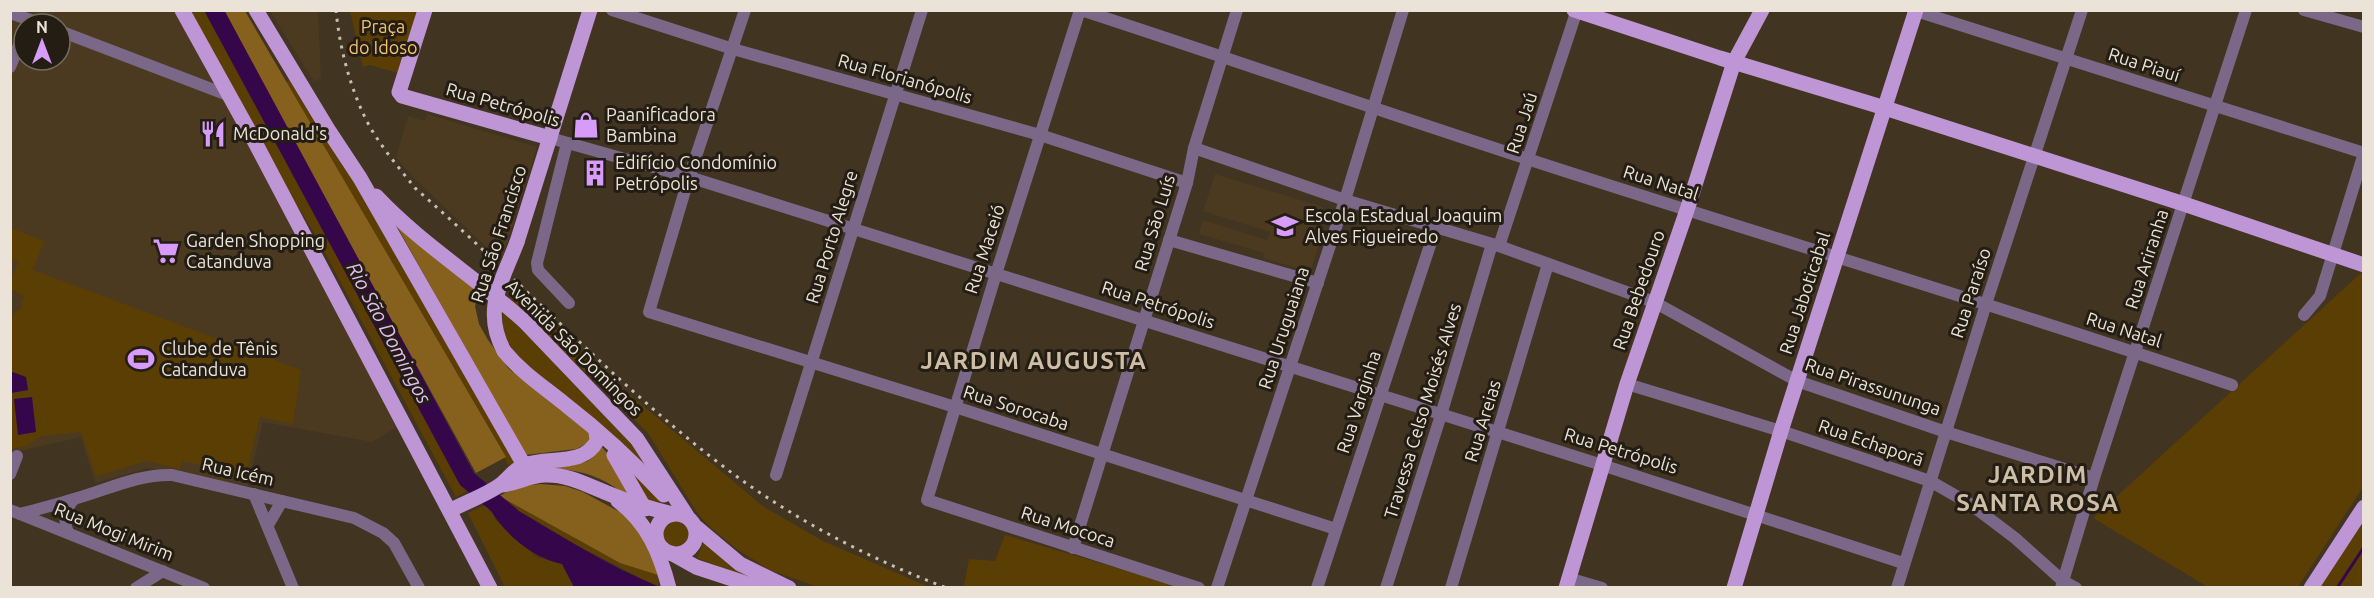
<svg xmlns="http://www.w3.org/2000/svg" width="2374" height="598" font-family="Ubuntu,sans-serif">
<rect width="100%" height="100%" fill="#413420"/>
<g fill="#4b3a20" fill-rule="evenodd">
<path d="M10 11H180L402 424 372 442 263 422 248 486 148 468 95 483 81 437 11 453ZM24 24H60V60H24Z"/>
<path d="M270 11H318L321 78 314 82Z"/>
<path d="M427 114 537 147 503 257H497L413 177 396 157 408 116 425 121Z"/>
<path d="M1215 174 1323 207 1313 242 1319 244 1310 272 1263 258 1264 253 1199 234 1203 220 1267 240 1270 232 1203 211Z"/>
</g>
<g fill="#5b3e03">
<path d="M191 11H210L329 227 467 491 456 497 316 236 285 186Z"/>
<path d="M350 11H419L398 73 370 65 363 67Z"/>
<path d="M290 80 302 101 306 99 362 186 515 462 509 466 286 82Z"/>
<path d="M11 228 44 241 33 270 301 370 293 424 260 417 246 475 182 461 180 469 147 461 96 476 81 432 41 436 27 446 11 449 10 324 15 311 20 310 24 296 11 289V281L18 262 11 259Z"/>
<path d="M2361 273 2363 274V487L2298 587H2208L2093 518Z"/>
<path d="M513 289 617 384 764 507 823 541 929 587H818L770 570 738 550 712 529 698 514 648 433 509 298Z"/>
<path d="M504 310 631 444 651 473 516 355C507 340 499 329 504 310Z"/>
<path d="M626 465 663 502 647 504Z"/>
<path d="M499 496 620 563 658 575V587L570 542 496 498Z"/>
<path d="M487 504 496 520 537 557 562 564 574 587H505L468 513Z"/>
<path d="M2363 514V587L2316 588Z"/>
<circle cx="675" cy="534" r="15"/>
<path d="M1005 535 1181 587 964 586 969 559 995 561Z"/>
<path d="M704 541 733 568 752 579 697 558Z"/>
</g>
<g fill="#86611e">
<path d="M221 11H245L506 457 476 473Z"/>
<path d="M394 221 481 289 475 306 479 324 488 340 509 369 589 431 590 442 576 449 525 455Z"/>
<path d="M602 447 617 465 634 499C624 495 616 487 606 482 583 469 559 468 533 470L574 465 588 461Z"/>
<path d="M541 484 565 486 583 492 627 516 644 533 658 575 620 563 499 496 520 486Z"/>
</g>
<g fill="#36064b">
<path d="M10 371 26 377 28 390 11 393Z"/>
<path d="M32 397 36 432 18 435 14 399Z"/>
<path d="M496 498C550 528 602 564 660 587H574L562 564C530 557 503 533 487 504Z"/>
</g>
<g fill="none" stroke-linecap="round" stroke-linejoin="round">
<path stroke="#36064b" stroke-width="3" d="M2337 588 2364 547"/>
<path stroke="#36064b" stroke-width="18" d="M214 10 467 479 511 516"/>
<g stroke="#7b6787" stroke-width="12">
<path d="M612 10 733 49 1040 135 1187 183"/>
<path d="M745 10 689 177 649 312 955 407 1336 529"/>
<path d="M1080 10 996 274 927 500 1199 588"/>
<path d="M1081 10C1247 64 1411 122 1577 175 1795 245 2015 311 2232 385"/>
<path d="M1913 10 2364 153"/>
<path d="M2304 10 2364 27"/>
<path d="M10 13 42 24"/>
<path d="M60 31 230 96"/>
<path d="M10 67 24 33"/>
<path d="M550 138 689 177 1602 465 1903 563"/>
<path d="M567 143 537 263 538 270 569 303"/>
<path d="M1194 148 1345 200 1499 246 1654 302 1797 381 1946 432 2094 478"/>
<path d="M1169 240 1318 283"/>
<path d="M1499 246 1577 10"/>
<path d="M2304 315 2320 296 2364 153"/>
<path d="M1627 384 1781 431 1930 481 1970 504 2015 538 2063 581 2076 588"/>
<path d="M10 474 17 456"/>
<path d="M776 475 922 10"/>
<path d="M254 494 293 588"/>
<path d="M10 510 204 588"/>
<path d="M20 514C38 509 56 505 74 499 107 490 138 474 172 475L354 518 383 533 394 543 419 588"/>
<path d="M268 525 282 501"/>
<path d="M68 533C63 520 65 510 73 500"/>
<path d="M1073 548 1187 183 1194 148 1237 10"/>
<path d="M1568 578 1602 588"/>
<path d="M136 588 163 571"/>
<path d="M1217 588 1345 200 1403 10"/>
<path d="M1317 588 1436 227"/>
<path d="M1386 588 1441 415 1492 244"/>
<path d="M1451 588 1548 264"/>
<path d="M1897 588 1986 304 2082 10"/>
<path d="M2061 588 2094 478 2246 10"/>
</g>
<g stroke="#be96d5" stroke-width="15">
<path d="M182 10 249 131 490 588"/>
<path d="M256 10 329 131 360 178 524 465"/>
<path d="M425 10 399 92 402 96 550 138"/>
<path d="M1574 10 1720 58 1885 108 2184 204 2364 265"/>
<path d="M376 196C421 244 477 278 526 323L637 439 687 516"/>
<path d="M517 242 590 10"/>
<path d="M504 351C522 373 544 387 566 405 601 432 634 463 664 495"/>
<path d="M614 455 645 509"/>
<path d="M501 485C516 484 530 475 545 475 567 474 587 485 607 493 628 502 651 509 673 514"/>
<path d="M618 501C647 522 660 553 669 588"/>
<path d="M451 510C466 502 486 495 500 485 509 478 514 469 525 465 549 456 583 467 597 441L596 431"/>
<circle cx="676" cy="534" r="20"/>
<path d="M696 527 740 564 789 588"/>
<path d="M671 553 696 567 760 588"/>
<path d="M1566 588 1627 384 1687 210 1734 62 1762 10"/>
<path d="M1734 588 1781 431 1916 10"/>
<path d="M2311 588 2364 507"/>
</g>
<path stroke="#c8bfb2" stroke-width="3" stroke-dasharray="3 6" stroke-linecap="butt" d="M336 10C339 43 348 80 362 111 374 139 396 164 415 188 525 284 624 395 743 481 805 525 875 561 947 588"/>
<path stroke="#be96d5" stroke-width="15" d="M504 351C482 310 502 282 517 242"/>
</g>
<defs>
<g id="shop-bare" transform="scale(2.07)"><path d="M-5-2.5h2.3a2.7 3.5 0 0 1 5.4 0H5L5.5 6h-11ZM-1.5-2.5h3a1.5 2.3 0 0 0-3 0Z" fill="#d79bf9" stroke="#231d14" stroke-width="2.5" paint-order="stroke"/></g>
<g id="restaurant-bare" transform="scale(2.07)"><path d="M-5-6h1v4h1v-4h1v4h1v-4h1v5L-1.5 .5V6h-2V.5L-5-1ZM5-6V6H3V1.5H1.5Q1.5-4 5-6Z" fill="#d79bf9" stroke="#231d14" stroke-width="2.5" paint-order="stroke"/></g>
<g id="building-bare" transform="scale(2.07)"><path d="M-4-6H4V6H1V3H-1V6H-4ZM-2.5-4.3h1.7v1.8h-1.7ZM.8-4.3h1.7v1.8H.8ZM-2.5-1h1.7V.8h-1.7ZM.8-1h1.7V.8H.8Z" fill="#d79bf9" stroke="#231d14" stroke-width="2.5" paint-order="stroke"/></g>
<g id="school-bare" transform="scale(2.07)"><path d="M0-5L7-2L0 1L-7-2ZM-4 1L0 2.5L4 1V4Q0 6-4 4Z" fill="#d79bf9" stroke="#231d14" stroke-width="2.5" paint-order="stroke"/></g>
<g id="supermarket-bare" transform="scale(2.07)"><path d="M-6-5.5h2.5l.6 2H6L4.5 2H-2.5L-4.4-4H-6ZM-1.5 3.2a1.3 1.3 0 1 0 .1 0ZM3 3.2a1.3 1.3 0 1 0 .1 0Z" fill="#d79bf9" stroke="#231d14" stroke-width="2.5" paint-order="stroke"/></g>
<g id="stadium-bare" transform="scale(2.07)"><path d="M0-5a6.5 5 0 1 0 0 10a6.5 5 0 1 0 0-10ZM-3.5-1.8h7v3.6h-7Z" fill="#d79bf9" stroke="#231d14" stroke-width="2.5" paint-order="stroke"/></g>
</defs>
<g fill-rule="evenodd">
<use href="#shop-bare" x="586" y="125"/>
<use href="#restaurant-bare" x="213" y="134"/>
<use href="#building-bare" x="595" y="173"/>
<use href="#school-bare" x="1285" y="226"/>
<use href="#supermarket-bare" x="166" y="251"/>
<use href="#stadium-bare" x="141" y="359"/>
</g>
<g text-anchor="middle" stroke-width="6" stroke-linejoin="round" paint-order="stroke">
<g font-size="18" fill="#f6c16d" stroke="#231d14">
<text x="383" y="33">Praça<tspan x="383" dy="21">do Idoso</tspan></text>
</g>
<g font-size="18" fill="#ebe3d7" stroke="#231d14">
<text transform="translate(2144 65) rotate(18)" y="6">Rua Piauí</text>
<text transform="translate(905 79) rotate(16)" y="6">Rua Florianópolis</text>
<text transform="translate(503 105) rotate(16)" y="6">Rua Petrópolis</text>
<text transform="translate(1522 123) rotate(-72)" y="6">Rua Jaú</text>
<text transform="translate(1661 183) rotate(18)" y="6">Rua Natal</text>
<text transform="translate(1155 223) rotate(-73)" y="6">Rua São Luís</text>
<text transform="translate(499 234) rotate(-72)" y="6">Rua São Francisco</text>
<text transform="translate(832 237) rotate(-73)" y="6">Rua Porto Alegre</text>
<text transform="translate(985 249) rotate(-72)" y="6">Rua Maceió</text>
<text transform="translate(2147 259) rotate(-72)" y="6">Rua Ariranha</text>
<text transform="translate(1639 290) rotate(-71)" y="6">Rua Bebedouro</text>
<text transform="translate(1805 293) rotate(-72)" y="6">Rua Jaboticabal</text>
<text transform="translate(1971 293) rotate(-72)" y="6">Rua Paraíso</text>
<text transform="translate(1158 305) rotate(18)" y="6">Rua Petrópolis</text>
<text transform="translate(1284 328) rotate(-72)" y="6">Rua Uruguaiana</text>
<text transform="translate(2124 330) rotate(18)" y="6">Rua Natal</text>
<text transform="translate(574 348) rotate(45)" y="6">Avenida São Domingos</text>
<text transform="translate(1873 387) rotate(19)" y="6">Rua Pirassununga</text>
<text transform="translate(1359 402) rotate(-72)" y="6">Rua Varginha</text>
<text transform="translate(1016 408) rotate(18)" y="6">Rua Sorocaba</text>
<text transform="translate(1423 411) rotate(-73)" y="6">Travessa Celso Moisés Alves</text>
<text transform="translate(1483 421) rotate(-73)" y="6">Rua Areias</text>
<text transform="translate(1871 443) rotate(19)" y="6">Rua Echaporã</text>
<text transform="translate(1621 451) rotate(17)" y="6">Rua Petrópolis</text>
<text transform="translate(238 472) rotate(13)" y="6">Rua Icém</text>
<text transform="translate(1068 527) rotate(18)" y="6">Rua Mococa</text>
<text transform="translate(114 532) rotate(22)" y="6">Rua Mogi Mirim</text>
</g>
<g font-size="18" fill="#ebe3d7" stroke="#231d14" text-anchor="start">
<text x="606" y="121">Paanificadora<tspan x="606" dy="21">Bambina</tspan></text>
<text x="233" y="140">McDonald's</text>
<text x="615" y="169">Edifício Condomínio<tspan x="615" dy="21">Petrópolis</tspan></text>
<text x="1305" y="222">Escola Estadual Joaquim<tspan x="1305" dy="21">Alves Figueiredo</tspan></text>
<text x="186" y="247">Garden Shopping<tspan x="186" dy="21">Catanduva</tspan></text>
<text x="161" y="355">Clube de Tênis<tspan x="161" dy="21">Catanduva</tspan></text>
</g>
<g font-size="20" font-style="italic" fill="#e2bdf8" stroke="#231d14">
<text transform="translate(389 333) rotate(62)" y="7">Rio São Domingos</text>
</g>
<g font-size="24" font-weight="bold" letter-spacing="1.5" fill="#cebea6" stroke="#231d14">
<text x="1034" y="369">JARDIM AUGUSTA</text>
<text x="2038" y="483">JARDIM<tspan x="2038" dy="28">SANTA ROSA</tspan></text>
</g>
</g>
<rect width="2374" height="598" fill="none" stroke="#ebe3d7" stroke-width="24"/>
<g transform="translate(42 42)"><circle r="28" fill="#231d14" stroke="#736c62" stroke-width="1.5"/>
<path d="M0-4.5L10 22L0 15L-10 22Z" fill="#d79bf9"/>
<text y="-9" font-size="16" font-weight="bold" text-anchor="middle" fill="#ebe3d7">N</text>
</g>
</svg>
